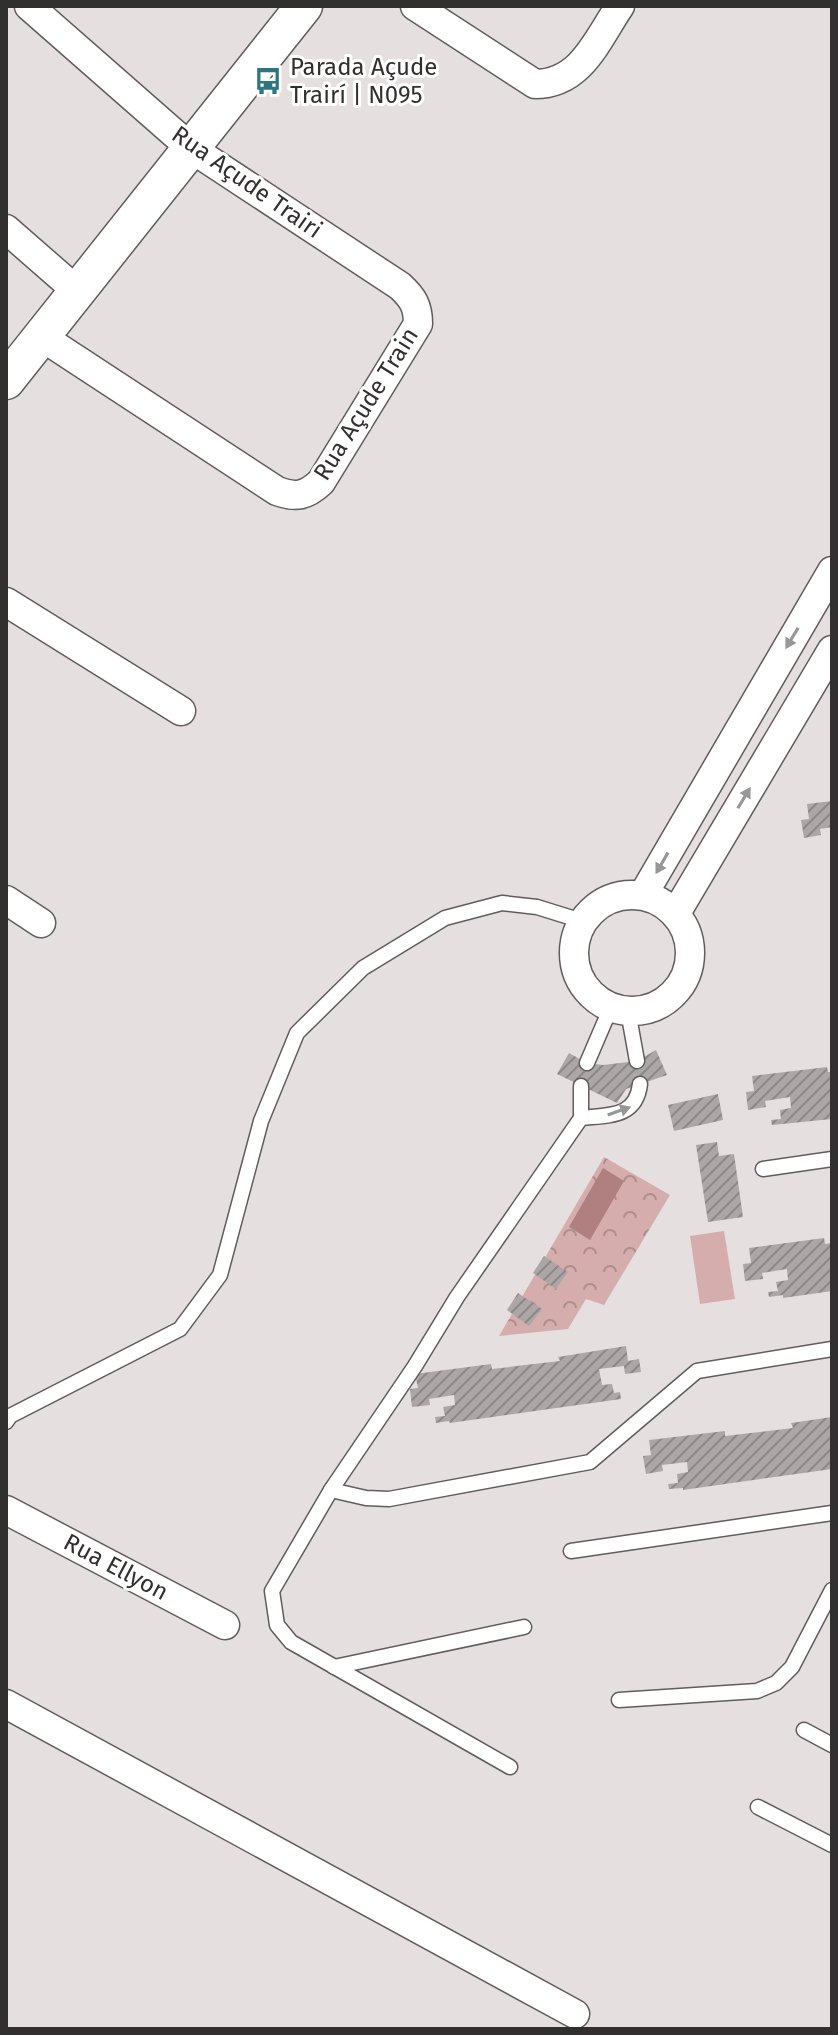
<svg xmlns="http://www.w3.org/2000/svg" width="838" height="2035" font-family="'Fira Sans',sans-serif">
<defs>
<pattern id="park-crowns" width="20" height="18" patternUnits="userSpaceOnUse" patternTransform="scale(2)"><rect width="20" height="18" fill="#d6adad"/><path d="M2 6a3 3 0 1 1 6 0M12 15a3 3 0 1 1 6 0" fill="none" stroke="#ae8d8d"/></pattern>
<pattern id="building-hatch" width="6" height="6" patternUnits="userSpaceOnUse" patternTransform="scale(2)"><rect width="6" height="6" fill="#aca6a6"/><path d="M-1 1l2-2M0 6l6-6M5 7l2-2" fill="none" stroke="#8d8888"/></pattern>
</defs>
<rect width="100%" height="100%" fill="#e6dfdf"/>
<path fill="url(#park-crowns)" d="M604 1157 670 1195 604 1305 586 1299 568 1329 499 1336Z"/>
<path fill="#d6adad" d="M724 1231 735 1299 700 1304 690 1236Z"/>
<path fill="#b08080" d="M603 1168 624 1181 590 1240 569 1227Z"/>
<g fill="url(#building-hatch)">
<path d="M832 801V827L820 829 821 835 804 838 801 820 809 819 807 804Z"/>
<path d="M656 1050 667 1075 626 1089 617 1103 557 1074 569 1053 587 1063 603 1065 637 1061Z"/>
<path d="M827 1067 828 1072H832V1119L772 1125 771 1120 781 1119 780 1110 791 1108 790 1097 765 1101 766 1107 748 1110 746 1092 754 1091 752 1076Z"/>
<path d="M718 1094 723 1120 674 1131 668 1105Z"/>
<path d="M717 1142 719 1156 734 1154 743 1217 708 1222 696 1145Z"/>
<path d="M824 1238 825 1244 832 1243V1291L783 1298V1295L769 1297 768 1292 778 1291 776 1282 788 1280 787 1269 762 1273 763 1279 745 1281 743 1264 751 1263 749 1248Z"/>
<path d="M544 1256 568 1272 556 1289 533 1273Z"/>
<path d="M518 1293 542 1309 529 1326 507 1310Z"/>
<path d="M626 1346 628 1361 639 1359 641 1372 625 1374 624 1366 599 1369 602 1385 612 1384 614 1393 620 1392 621 1399 450 1423 449 1421 436 1423 435 1417 445 1416 443 1407 455 1405 454 1395 429 1399 430 1405 412 1407 410 1389 418 1388 415 1374 491 1364 492 1369 560 1361 558 1357Z"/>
<path d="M832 1417V1469L683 1490V1488L669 1489 668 1484 678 1483 677 1474 688 1472 687 1462 662 1465 663 1471 646 1474 643 1456 651 1455 649 1440 725 1431V1436L793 1428 791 1423Z"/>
</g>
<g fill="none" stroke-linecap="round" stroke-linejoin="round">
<g stroke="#625c5c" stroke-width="17">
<g id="service">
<path d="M628 1011 637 1061"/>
<path d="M587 1063 611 1007"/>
<path d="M581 1086V1118L457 1297 415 1366 331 1490 366 1498 389 1499 590 1462 697 1371 832 1349"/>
<path d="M581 1118C609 1115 636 1118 640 1084"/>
<path d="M763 1169 832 1159"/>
<path d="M6 1422 10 1416 180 1329 220 1275 261 1121 297 1033 363 968 445 918 502 903 537 907 582 921"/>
<path d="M331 1490 272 1591 277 1625 291 1642 510 1767"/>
<path d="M571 1551 832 1513"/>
<path d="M334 1667 524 1627"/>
<path d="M619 1700 757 1691 776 1683 792 1667 832 1590"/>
<path d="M804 1730 832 1745"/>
<path d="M758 1807 832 1845"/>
</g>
</g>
<g stroke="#625c5c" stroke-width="31">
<g id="minor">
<path d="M29 6 192 149 400 286C413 298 418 306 418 324L321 482C306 496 296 498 277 491L42 337"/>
<path d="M415 6 535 84C581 84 597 40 620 6"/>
<path d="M6 229 77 291"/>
<path d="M6 602 181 711"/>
<circle cx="632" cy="953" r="58"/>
<path d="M643 895 832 571"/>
<path d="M6 900 41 923"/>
<path d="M676 913 832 650"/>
<path d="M6 1510 225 1625"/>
<path d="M6 1704 575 2014"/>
</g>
</g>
<g stroke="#625c5c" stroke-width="39">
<path id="tertiary" d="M6 381 304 6"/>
</g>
<use href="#service" stroke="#fff" stroke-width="14"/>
<use href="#minor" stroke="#fff" stroke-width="28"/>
<use href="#tertiary" stroke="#fff" stroke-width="36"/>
</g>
<defs><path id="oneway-solid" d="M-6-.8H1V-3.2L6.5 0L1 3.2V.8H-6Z" transform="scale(2)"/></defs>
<g fill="#989797">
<use href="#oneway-solid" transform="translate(792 638) rotate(121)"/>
<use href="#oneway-solid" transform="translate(744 798) rotate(-59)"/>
<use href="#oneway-solid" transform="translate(662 863) rotate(120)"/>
<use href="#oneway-solid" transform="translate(619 1111) rotate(-19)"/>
</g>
<defs>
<g id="bus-bare" transform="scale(2.16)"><path d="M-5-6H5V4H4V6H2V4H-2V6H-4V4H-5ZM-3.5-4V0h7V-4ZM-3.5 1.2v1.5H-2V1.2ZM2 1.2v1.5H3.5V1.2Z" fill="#2e7581" stroke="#fff" stroke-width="2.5" paint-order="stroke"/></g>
</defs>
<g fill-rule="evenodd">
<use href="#bus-bare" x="268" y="81"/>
</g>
<g text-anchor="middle" stroke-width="6" stroke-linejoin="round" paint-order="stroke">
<g font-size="24" fill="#322f2f" stroke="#fff" text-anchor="start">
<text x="290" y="75">Parada Açude<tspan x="290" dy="28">Trairí | N095</tspan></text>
</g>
<g font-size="24" fill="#322f2f" stroke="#fff">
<text transform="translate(247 182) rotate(35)" y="8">Rua Açude Trairi</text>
<text transform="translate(366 404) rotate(-58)" y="8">Rua Açude Train</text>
<text transform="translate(116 1567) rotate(28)" y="8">Rua Ellyon</text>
</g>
</g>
<rect width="838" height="2035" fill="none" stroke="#322f2f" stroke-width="16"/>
</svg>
